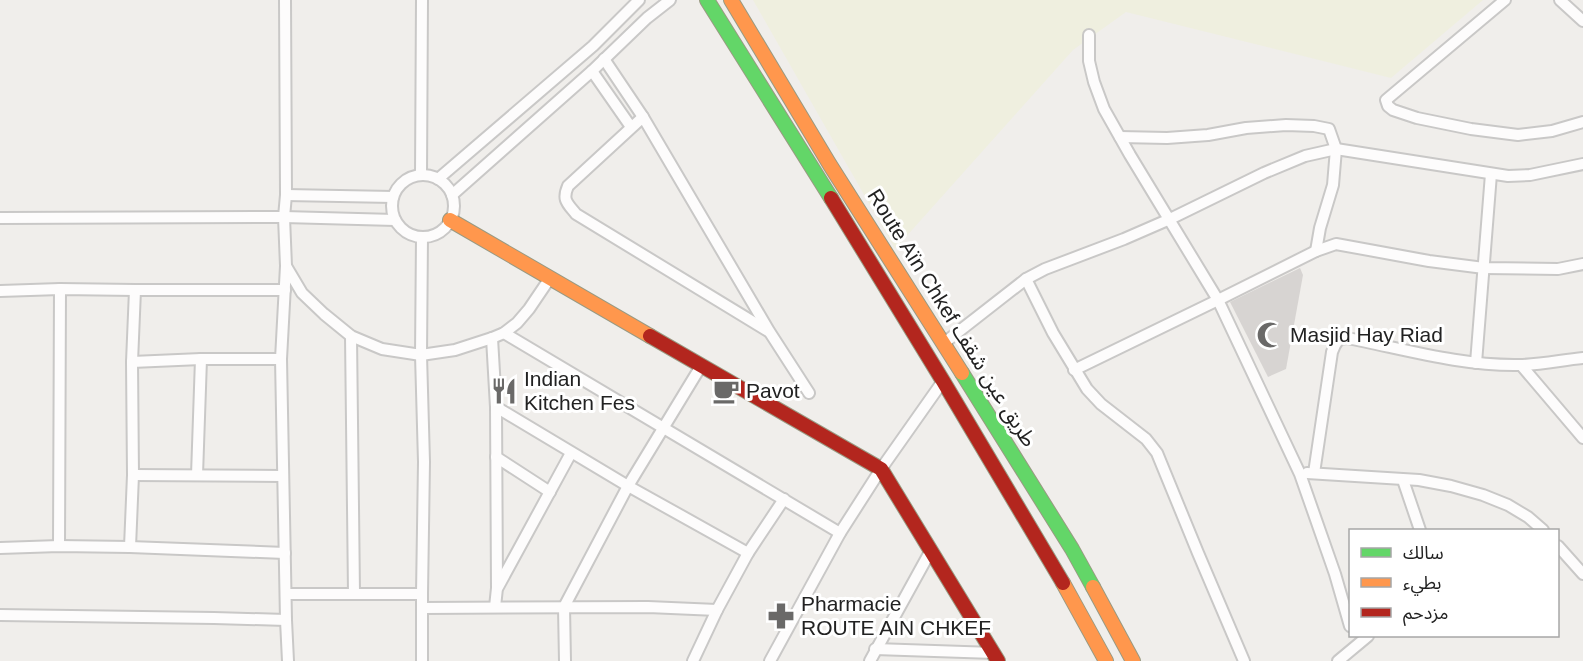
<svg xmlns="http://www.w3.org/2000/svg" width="1583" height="661" font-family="Arial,'Noto Sans Arabic',sans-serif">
<rect width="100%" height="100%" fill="#f0eeeb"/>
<path fill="#efefdf" d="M753 0H1483L1391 78 1126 12 1073 50 895 249Z"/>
<path fill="#d7d4d2" d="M1300 268 1303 275 1286 369 1268 377 1230 302Z"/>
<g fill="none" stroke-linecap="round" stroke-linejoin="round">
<g stroke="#c9c8c7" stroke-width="14">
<g id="street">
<path d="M285 0 286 195 284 217 286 266 281 359 286 620 288 661"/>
<path d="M1505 0 1386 100 1388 106 1393 110 1417 118 1471 129 1518 135 1552 131 1583 122"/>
<path d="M1560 0 1583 21"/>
<path d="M1089 35V61L1094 82 1104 109 1130 155 1218 300 1300 474 1335 574 1350 626"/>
<path d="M604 59 643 117 769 331 809 393"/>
<path d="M592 71 631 127"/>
<path d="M643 117 568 186C562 200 567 203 576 214L768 331"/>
<path d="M1120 137 1167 138 1208 135 1246 128 1286 125 1314 126 1329 129 1336 149 1333 185 1320 228 1316 251"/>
<path d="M421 175 422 0"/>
<circle cx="423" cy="206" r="31"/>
<path d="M438 179 593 46 639 0"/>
<path d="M286 195 393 197"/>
<path d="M452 195 592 71 647 18 670 0"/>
<path d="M0 218 284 217 395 220"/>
<path d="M422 237 421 355 424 462 422 594V661"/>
<path d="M286 266 302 293 324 314 351 336 382 349 421 355 455 350 492 338 504 333 517 323 529 309 550 278"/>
<path d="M1026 279 1053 333 1087 389 1101 404 1146 439 1157 453 1198 553 1244 661"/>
<path d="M0 291 60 289 135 290H285"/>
<path d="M504 333 840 533"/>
<path d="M351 336 354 593"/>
<path d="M492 338 496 407 497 588 495 607"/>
<path d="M944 343 1026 279 1045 269 1124 239 1170 219 1264 173 1305 156 1336 149 1508 176 1530 175 1583 164"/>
<path d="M132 362 201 359H281"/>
<path d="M1476 363 1491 174"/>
<path d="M1521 365 1583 438"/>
<path d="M1074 370 1218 300 1316 251 1336 244 1429 261 1484 268 1558 269 1583 264"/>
<path d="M496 407 628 486 748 553"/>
<path d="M496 457 550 492"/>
<path d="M1307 473 1419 480 1451 486 1483 495 1508 505 1528 517 1543 530"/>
<path d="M1314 473 1332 352 1335 345 1339 339 1347 338C1404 349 1461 366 1519 365 1540 365 1562 360 1583 358"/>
<path d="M133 475 282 476"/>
<path d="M197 475 201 359"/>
<path d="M1403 480 1420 530"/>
<path d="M59 546 60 289"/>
<path d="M1558 546 1583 574"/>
<path d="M130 547 133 475 132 362 135 290"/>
<path d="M0 548 59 546 130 547 285 553"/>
<path d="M498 587 571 453"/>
<path d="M286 594H422"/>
<path d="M422 608 648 607 717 610"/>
<path d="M0 615 214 618 286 620"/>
<path d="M875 649 994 653"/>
<path d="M565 661 564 607 628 486 701 366"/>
<path d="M693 661 717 610 748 553 784 499"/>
<path d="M770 661 840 533 881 469 943 381"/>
<path d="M870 661 930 552"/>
<path d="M1338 661 1368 636"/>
</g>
</g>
<g stroke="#999a82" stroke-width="16">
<g id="fast">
<path d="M707 0 831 198"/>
<path d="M962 373 1072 549 1093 587"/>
</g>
</g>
<g stroke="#999a82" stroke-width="16">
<g id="slow">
<path d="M731 0 830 165 962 373"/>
<path d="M450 220 650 336"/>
<path d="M1063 583 1106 661"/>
<path d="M1093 587 1133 661"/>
</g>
</g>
<g stroke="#999a82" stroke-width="16">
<g id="jam">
<path d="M831 198 943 381 1063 583"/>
<path d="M650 336 881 469 998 661"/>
</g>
</g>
<use href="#street" stroke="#fdfcfc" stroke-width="10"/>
<use href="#fast" stroke="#63d668" stroke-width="14"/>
<use href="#slow" stroke="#ff974d" stroke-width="14"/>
<use href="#jam" stroke="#b3261e" stroke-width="14"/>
</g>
<defs>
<g id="mosque-bare" transform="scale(2.07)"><path d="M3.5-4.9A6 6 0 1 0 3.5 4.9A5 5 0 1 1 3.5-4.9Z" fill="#6a6968" stroke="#fff" stroke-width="2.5" paint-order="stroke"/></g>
<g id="restaurant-bare" transform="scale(2.07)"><path d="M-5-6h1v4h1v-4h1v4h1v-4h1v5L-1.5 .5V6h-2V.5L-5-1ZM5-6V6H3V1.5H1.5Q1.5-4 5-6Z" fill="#6a6968" stroke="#fff" stroke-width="2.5" paint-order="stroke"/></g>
<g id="cafe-bare" transform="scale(2.07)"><path d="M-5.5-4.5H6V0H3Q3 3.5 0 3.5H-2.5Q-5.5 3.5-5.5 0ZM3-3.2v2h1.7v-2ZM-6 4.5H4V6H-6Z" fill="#6a6968" stroke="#fff" stroke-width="2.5" paint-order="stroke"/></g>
<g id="pharmacy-bare" transform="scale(2.07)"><path d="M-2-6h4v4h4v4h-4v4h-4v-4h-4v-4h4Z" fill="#6a6968" stroke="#fff" stroke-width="2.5" paint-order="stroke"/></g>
</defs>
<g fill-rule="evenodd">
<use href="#mosque-bare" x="1270" y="335"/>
<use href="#restaurant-bare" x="504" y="391"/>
<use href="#cafe-bare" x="726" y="391"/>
<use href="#pharmacy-bare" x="781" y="616"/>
</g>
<g text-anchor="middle" stroke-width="6" stroke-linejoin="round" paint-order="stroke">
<g font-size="21" fill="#222" stroke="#fff">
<text transform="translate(952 318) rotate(58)" y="7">Route Aïn Chkef طريق عين شقف</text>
</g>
<g font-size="21" fill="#222" stroke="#fff" text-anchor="start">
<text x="1290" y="342">Masjid Hay Riad</text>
<text x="524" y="386">Indian<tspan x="524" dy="24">Kitchen Fes</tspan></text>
<text x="746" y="398">Pavot</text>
<text x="801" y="611">Pharmacie<tspan x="801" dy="24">ROUTE AIN CHKEF</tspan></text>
</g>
</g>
<rect x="1349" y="529" width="210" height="108" fill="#ffffff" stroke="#a7a7a7" stroke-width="1.5"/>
<rect x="1361" y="548" width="30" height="9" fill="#63d668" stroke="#a7a7a7" stroke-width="1.5"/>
<text x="1403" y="559" font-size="18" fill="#222222">سالك</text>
<rect x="1361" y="578" width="30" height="9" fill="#ff974d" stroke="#a7a7a7" stroke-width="1.5"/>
<text x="1403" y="589" font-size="18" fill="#222222">بطيء</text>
<rect x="1361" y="608" width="30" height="9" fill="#b3261e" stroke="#a7a7a7" stroke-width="1.5"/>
<text x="1403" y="619" font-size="18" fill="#222222">مزدحم</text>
</svg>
